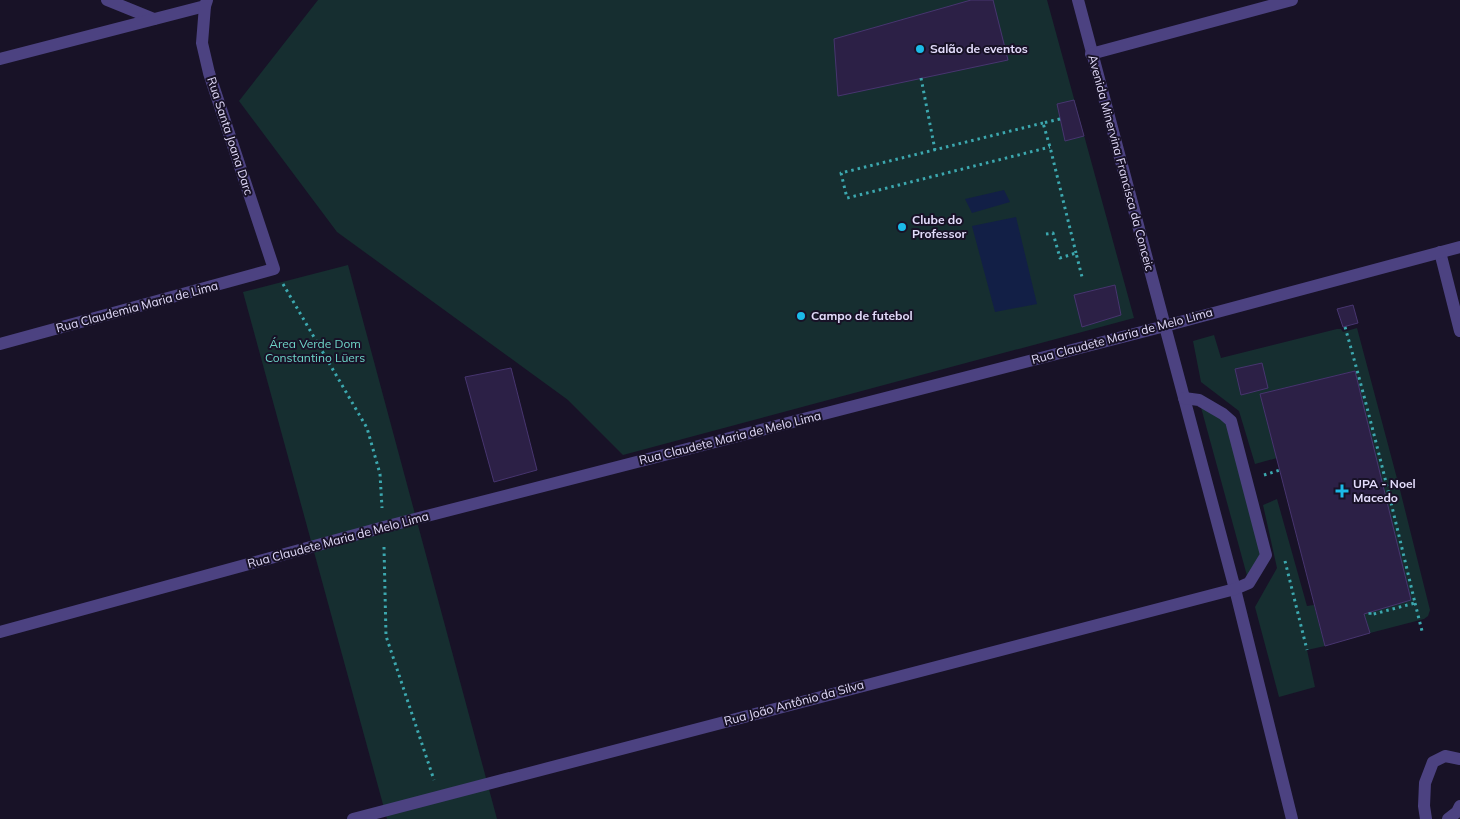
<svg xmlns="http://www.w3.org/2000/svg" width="1460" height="819" font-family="Mulish,sans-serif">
<rect width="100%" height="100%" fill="#181227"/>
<g fill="#162e30">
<path d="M318 0H1047L1134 318 623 455 568 400 337 232 239 101Z"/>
<path d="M348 265 497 819H387L243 292Z"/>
<path d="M1357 328 1399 486 1430 610 1428 616 1424 619 1370 633 1364 614 1411 600 1355 371 1260 394 1277 458 1255 464 1239 411 1201 382 1193 341 1214 335 1221 358 1337 329H1341L1343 332Z"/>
<path d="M1199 400 1223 414 1266 555 1249 583Z"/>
<path d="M1277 499 1307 606 1314 605 1325 646 1307 650 1315 687 1279 697 1255 607 1277 568 1263 505Z"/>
</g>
<g fill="#121f46">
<path d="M1004 190 1010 202 972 213 965 199Z"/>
<path d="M1016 217 1037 304 995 312 972 226Z"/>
</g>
<g fill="#2c2046" stroke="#47356f">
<path d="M971 0H993L1008 60 838 96 834 39Z"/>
<path d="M1074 100 1084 136 1065 141 1057 104Z"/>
<path d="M1115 285 1121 315 1082 327 1074 295Z"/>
<path d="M1353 305 1358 323 1343 327 1337 309Z"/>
<path d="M1262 363 1268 388 1241 395 1235 369Z"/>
<path d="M511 368 537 470 494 482 465 377Z"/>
<path d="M1355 371 1411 600 1364 614 1370 633 1325 646 1260 394Z"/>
</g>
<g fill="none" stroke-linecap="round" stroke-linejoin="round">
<g stroke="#3ca8af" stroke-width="3" stroke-dasharray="2.5 4" stroke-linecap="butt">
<path d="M921 78 935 150"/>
<path d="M1060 119 1043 123 1050 147 1076 253"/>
<path d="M1043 123 841 173 847 198 1050 147"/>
<path d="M1046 234 1053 233 1060 258 1076 253 1082 277"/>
<path d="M283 284 367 428 380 474 382 508"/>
<path d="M1345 327C1371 418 1393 510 1415 603L1370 615V612"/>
<path d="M1264 475 1280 470"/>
<path d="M384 547 386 636 434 780"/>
<path d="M1285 561 1307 650"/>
<path d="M1415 603 1422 631"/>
</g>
<g stroke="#4c4281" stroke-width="12">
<path d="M107 0 154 19"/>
<path d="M1078 0 1235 589 1292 819"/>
<path d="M1091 54 1292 0"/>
<path d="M0 59 205 6"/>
<path d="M1440 252 1460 331"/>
<path d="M0 344 274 269 209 73 202 43 205 6 207 0"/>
<path d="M0 632 384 527 1165 326 1460 247"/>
<path d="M353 819 1235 589 1249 583 1266 555 1231 421 1223 414 1199 400 1184 398"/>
<path d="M1426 819 1424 806 1425 783 1433 762 1445 756 1460 759"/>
<path d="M1448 819 1457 812 1460 806"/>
</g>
</g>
<g fill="#1bbbe8" stroke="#181227" stroke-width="2">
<circle cx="920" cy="49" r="5"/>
<circle cx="902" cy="227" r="5"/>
<circle cx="801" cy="316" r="5"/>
<path d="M1339.5 483.5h5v5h5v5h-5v5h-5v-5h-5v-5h5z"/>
</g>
<g text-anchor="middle" stroke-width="4" stroke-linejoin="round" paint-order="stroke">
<g font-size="12" font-weight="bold" fill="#e3dcfb" stroke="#181227" text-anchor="start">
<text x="930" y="53">Salão de eventos</text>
<text x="912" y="224">Clube do<tspan x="912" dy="14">Professor</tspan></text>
<text x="811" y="320">Campo de futebol</text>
<text x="1353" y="488">UPA - Noel<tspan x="1353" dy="14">Macedo</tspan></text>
</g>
<g font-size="12" fill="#e3dcfb" stroke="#181227">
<text transform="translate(230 136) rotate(72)" y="4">Rua Santa Joana Darc</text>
<text transform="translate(1121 163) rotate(75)" y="4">Avenida Minervina Francisca da Conceic</text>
<text transform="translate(137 307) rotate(-15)" y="4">Rua Claudemia Maria de Lima</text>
<text transform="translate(1122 336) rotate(-15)" y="4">Rua Claudete Maria de Melo Lima</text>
<text transform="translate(730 438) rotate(-14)" y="4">Rua Claudete Maria de Melo Lima</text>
<text transform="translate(338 540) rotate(-15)" y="4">Rua Claudete Maria de Melo Lima</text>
<text transform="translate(794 703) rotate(-15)" y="4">Rua João Antônio da Silva</text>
</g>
<g font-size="12" fill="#6ed5c8" stroke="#181227">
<text x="315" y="348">Área Verde Dom<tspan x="315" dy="14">Constantino Lüers</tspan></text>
</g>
</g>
</svg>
